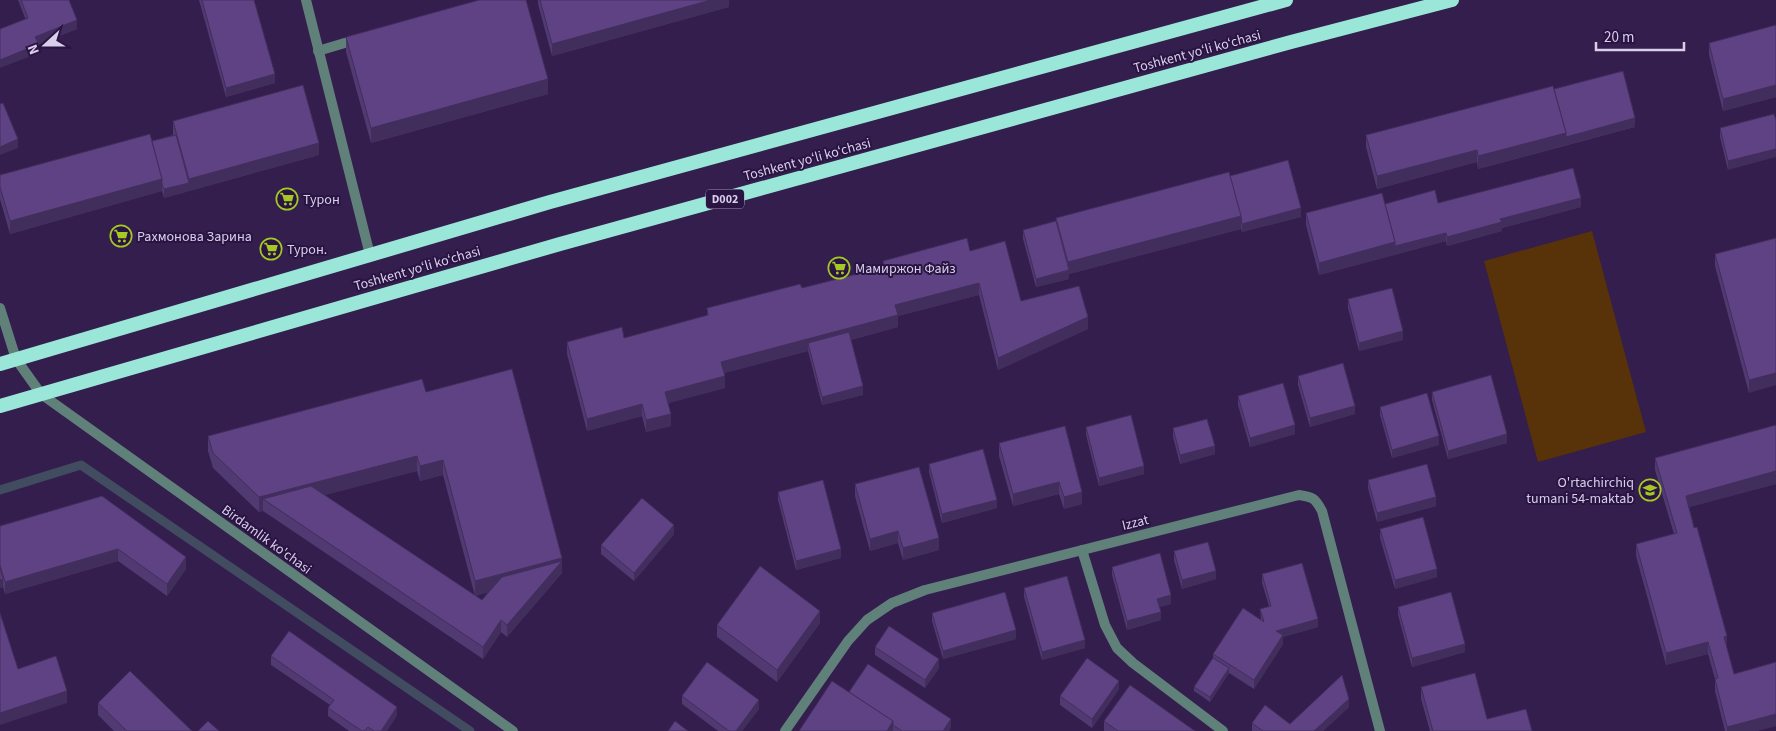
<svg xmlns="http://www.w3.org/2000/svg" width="1776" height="731" font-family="'Source Sans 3',sans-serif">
<rect width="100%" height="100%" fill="#331e4d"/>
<path fill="#583208" d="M1592 231 1646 432 1538 462 1484 261Z"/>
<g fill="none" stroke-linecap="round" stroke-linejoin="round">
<path stroke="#414c60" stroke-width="9" d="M0 490 81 465 470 731"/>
<g stroke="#60807a" stroke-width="10">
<path d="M318 51 358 39"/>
<path d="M1082 550 1105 625 1117 648 1133 663 1223 731"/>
</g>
<g stroke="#60807a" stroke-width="10">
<path d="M306 0 370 255"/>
<path d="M785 731 848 641 867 620 892 603 925 590 1299 495C1313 497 1315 498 1322 511L1380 731"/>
</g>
<path stroke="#60807a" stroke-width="10" d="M0 308 16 359 41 394 513 731"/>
<g stroke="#9ae7da" stroke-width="14">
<path d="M0 364 550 202 1286 0"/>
<path d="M0 406 560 244 1291 42 1452 0"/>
</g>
</g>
<g fill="#513972" fill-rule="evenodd">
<path d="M18 0H69L77 29 39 44V53Z"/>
<path d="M199 0H254L275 83 226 97Z"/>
<path d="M538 0H729V7L552 56 538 4Z"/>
<path d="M1776 25V97L1723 111 1709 55V43Z"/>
<path d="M346 37 548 94 371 143 346 52Z"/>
<path d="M1554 89 1635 127 1478 169 1477 162 1377 189 1366 147V135Z"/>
<path d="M1774 114 1728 170 1720 137V128Z"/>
<path d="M173 121 319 155 164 198 162 191 10 234 0 199V175L152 141 173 135Z"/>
<path d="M1230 176 1301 217 1242 232 1241 229 1069 274V279L1036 287 1023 239V230L1056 221V218Z"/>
<path d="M1438 203 1581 207 1502 228V231L1447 246 1446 241 1319 275 1306 225V213L1385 204Z"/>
<path d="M1776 238 1749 393 1715 266V254Z"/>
<path d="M970 251 1021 301 1088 329 998 370 979 295 898 316V327L851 340 863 395 822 405 808 351 724 373 725 388 668 403 671 426 646 432 642 416 587 431 567 354V342L624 338 707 316V308L802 288 883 267V261Z"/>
<path d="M1348 299 1403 340 1359 351 1348 308Z"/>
<path d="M1298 376 1355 414 1310 427 1298 385Z"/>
<path d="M426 392 562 573 507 637 501 632 483 659 263 511 259 512 213 468 208 451V436ZM417 471 420 481 443 475 475 596 488 592 482 600 324 495Z"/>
<path d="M1432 392 1507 443 1448 459 1432 400Z"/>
<path d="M1238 396 1295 434 1250 447 1238 405Z"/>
<path d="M1380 407 1439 445 1392 458 1380 415Z"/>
<path d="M1776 425V484L1689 507 1734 674 1776 662V726L1756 731H1725L1715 691V679L1708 654 1666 665 1636 556V544L1674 534 1655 470V458Z"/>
<path d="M1065 426 1082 504 1064 509 1059 494 1013 506 999 456V443Z"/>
<path d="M1086 427 1144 474 1099 486 1086 435Z"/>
<path d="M1173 428 1215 454 1180 464 1173 437Z"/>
<path d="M929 464 997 508 942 523 929 472Z"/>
<path d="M1368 480 1436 506 1377 522 1368 488Z"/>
<path d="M855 484 939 550 903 560 898 543 870 551 855 496Z"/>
<path d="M778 492 841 558 796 570 778 500Z"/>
<path d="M102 496 186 569 167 596 118 561 5 594 3 587 0 588V526Z"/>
<path d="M1380 529 1437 577 1395 589 1380 538Z"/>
<path d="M674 534 634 581 601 554V545Z"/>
<path d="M1174 551 1216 579 1182 589 1174 560Z"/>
<path d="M1112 567 1171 604 1159 607 1161 620 1127 630 1112 575Z"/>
<path d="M1262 574 1318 627 1283 637V644L1254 689 1229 673 1210 702 1194 691V687L1213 658V654L1261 621 1260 609 1269 606 1262 583Z"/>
<path d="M1024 588 1085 648 1042 660 1024 597Z"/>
<path d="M1398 607 1465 652 1412 667 1398 615Z"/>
<path d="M932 613 1016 639 943 659 932 621Z"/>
<path d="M820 623 777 682 717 637V625Z"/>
<path d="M875 647 939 668 925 688 875 655Z"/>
<path d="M271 656 397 715 387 731H349L328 716V708L330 705 271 665Z"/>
<path d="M1421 687 1487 719 1532 731H1430L1421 699Z"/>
<path d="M1119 689 1092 728 1060 705V696Z"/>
<path d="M849 692 951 727 949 731H799Z"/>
<path d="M682 696 759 709 742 731H718L682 704Z"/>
<path d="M98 703 192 731H114L98 715Z"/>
<path d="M1349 707 1323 731H1252V723L1290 724Z"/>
<path d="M1104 721 1195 731H1104Z"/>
</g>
<g fill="#422e5c">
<path d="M711 0H729V7L552 56V44Z"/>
<path d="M77 20V29L39 44V53L0 68V60L35 37Z"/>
<path d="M275 74V83L226 97V88Z"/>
<path d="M548 79V94L371 143V128Z"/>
<path d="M1776 85V97L1723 111V99Z"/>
<path d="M1635 118V127L1566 145V137Z"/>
<path d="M1566 133V145L1478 169V156Z"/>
<path d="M18 139V148L0 155V147Z"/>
<path d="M319 143V155L164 198V189L189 183V179Z"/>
<path d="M1776 149V157L1728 170V161Z"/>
<path d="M1477 150V162L1377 189V176Z"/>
<path d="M162 179V191L10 234V221Z"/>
<path d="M1581 198V207L1502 228V231L1447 246V237L1500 219Z"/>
<path d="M1301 208V217L1242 232V224Z"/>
<path d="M1241 216V229L1069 274V279L1036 287V279L1068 271V262Z"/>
<path d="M1446 233V241L1395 255V246Z"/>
<path d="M1395 242V255L1319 275V263Z"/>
<path d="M979 283V295L898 316V327L810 351 808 343V351L721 374V362L895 305Z"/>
<path d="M1088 317V329L998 370V358Z"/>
<path d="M1403 331V340L1359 351V343Z"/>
<path d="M1776 373V385L1749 393V380Z"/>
<path d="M725 376V388L665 404V392Z"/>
<path d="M863 386V395L822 405V397Z"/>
<path d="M642 404V416L587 431V419Z"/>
<path d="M1355 406V414L1310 427V418Z"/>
<path d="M671 414V426L646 432V420Z"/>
<path d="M1295 425V434L1250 447V438Z"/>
<path d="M1507 434V443L1448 459V451Z"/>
<path d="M1439 436V445L1392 458V450Z"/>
<path d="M1215 446V454L1180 464V455Z"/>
<path d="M417 456V471L276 508 263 499V511L259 512V497Z"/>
<path d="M443 460V475L420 481V466Z"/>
<path d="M1144 466V474L1099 486V478Z"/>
<path d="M1776 471V484L1686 508V496Z"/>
<path d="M1059 482V494L1013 506V494Z"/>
<path d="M1082 492V504L1064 509V497Z"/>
<path d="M1436 497V506L1377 522V513Z"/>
<path d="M997 500V508L942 523V514Z"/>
<path d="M674 525V534L634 581V573Z"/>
<path d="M898 531V543L870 551V539Z"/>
<path d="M939 538V550L903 560V548Z"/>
<path d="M118 549V561L5 594V582Z"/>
<path d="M841 549V558L796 570V561Z"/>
<path d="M186 557V569L167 596V584Z"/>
<path d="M562 558V573L507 637V625L549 576 475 596V581Z"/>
<path d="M1437 569V577L1395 589V580Z"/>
<path d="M1216 571V579L1182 589V580Z"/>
<path d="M3 579V587L0 588V580Z"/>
<path d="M1171 595V604L1157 608V599Z"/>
<path d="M820 611V623L777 682V670Z"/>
<path d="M1161 612V620L1127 630V621Z"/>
<path d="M1318 619V627L1283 637V644L1254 689V680L1276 631Z"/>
<path d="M501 620V632L483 659V647Z"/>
<path d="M1016 630V639L943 659V651Z"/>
<path d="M1727 636V648L1724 637Z"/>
<path d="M1085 640V648L1042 660V652Z"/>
<path d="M1708 642V654L1666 665V653Z"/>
<path d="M1465 644V652L1412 667V658Z"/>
<path d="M939 659V668L925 688V680Z"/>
<path d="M1229 668V673L1210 702V697Z"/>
<path d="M1119 681V689L1092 728V719Z"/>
<path d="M67 691V703L0 725V713Z"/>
<path d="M1349 699V707L1323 731H1314Z"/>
<path d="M759 700V709L742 731H736Z"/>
<path d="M397 707V715L387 731H381Z"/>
<path d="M1776 714V726L1756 731H1727V727Z"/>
<path d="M951 719V727L949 731H943Z"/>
<path d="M893 721V731H887Z"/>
</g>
<g fill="#5e4284" stroke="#422e5c">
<path d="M21 0H69L77 20 35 37 39 44 0 60V29L28 18Z"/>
<path d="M202 0H254L275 74 226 88Z"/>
<path d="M479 0H526L548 79 371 128 346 37Z"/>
<path d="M540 0H711L552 44Z"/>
<path d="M1776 25V85L1723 99 1709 43Z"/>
<path d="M1623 71 1635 118 1566 137V133L1554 89Z"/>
<path d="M303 85 319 143 189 179 173 121Z"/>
<path d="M1553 86 1566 133 1478 156 1477 150 1377 176 1366 135Z"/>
<path d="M3 103 18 139 0 147V104Z"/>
<path d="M1774 114 1776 120V149L1728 161 1720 128Z"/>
<path d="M150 134 162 179 10 221 0 187V175Z"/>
<path d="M176 135 189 183 164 189 162 184V179L152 141Z"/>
<path d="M1288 160 1301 208 1242 224 1241 216 1230 176Z"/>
<path d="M1573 168 1581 198 1500 219 1502 222 1447 237 1446 233 1395 246V242L1385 204 1435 190 1438 203Z"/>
<path d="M1229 172 1241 216 1068 262 1056 218Z"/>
<path d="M1382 193 1395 242 1319 263 1306 213Z"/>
<path d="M1056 221 1069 270 1036 279 1023 230Z"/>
<path d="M967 238 970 251 1005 241 1021 301 1079 286 1088 317 998 358 979 283 895 305 898 315 721 362 725 376 665 392 671 414 646 420 642 404 587 419 567 342 622 327 624 338 708 315 707 308 800 284 802 288 885 267 883 261Z"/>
<path d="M1776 238V373L1749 380 1715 254Z"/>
<path d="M1392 288 1403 331 1359 343 1348 299Z"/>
<path d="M849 332 863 386 822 397 808 343Z"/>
<path d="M1343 363 1355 406 1310 418 1298 376Z"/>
<path d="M512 369 562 558 475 581 443 460 420 466 417 456 259 497 213 453 208 436 422 379 426 392Z"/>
<path d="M1491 375 1507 434 1448 451 1432 392Z"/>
<path d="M1283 383 1295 425 1250 438 1238 396Z"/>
<path d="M1427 393 1439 436 1392 450 1380 407Z"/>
<path d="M1131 415 1144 466 1099 478 1086 427Z"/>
<path d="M1207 419 1215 446 1180 455 1173 428Z"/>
<path d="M1776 425V471L1686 496 1694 528 1697 527 1727 636 1724 637 1734 674 1776 662V714L1727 727 1715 679 1718 678 1708 642 1666 653 1636 544 1677 533 1655 458Z"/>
<path d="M1065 426 1082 492 1064 497 1059 482 1013 494 999 443Z"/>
<path d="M983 449 997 500 942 514 929 464Z"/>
<path d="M1427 464 1436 497 1377 513 1368 480Z"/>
<path d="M919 467 939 538 903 548 898 531 870 539 855 484Z"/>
<path d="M823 480 841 549 796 561 778 492Z"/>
<path d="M311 486 482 600 502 577 562 561 507 625 501 620 483 647 263 499Z"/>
<path d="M102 496 186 557 167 584 118 549 5 582 0 565V526Z"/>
<path d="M642 498 674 525 634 573 601 545Z"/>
<path d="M1423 517 1437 569 1395 580 1380 529Z"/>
<path d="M1208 542 1216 571 1182 580 1174 551Z"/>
<path d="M1160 553 1171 595 1157 599 1161 612 1127 621 1112 567Z"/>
<path d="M1302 563 1318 619 1276 631 1283 635 1254 680 1213 654 1243 608 1264 622 1260 609 1271 606 1262 574Z"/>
<path d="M760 566 820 611 777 670 717 625Z"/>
<path d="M0 568 3 579 0 580Z"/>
<path d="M1067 576 1085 640 1042 652 1024 588Z"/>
<path d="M1005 592 1016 630 943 651 932 613Z"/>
<path d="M1451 592 1465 644 1412 658 1398 607Z"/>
<path d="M0 613 18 669 56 656 67 691 0 713Z"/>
<path d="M889 626 939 659 925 680 875 647Z"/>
<path d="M289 631 397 707 381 731H374L368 727 364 731H362L328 708 334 700 271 656Z"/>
<path d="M1087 658 1119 681 1092 719 1060 696Z"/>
<path d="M1213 658 1229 668 1210 697 1194 687Z"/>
<path d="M707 662 759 700 736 731H729L682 696Z"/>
<path d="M868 664 951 719 943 731H902L893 725V721L849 692Z"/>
<path d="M130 671 192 731H127L98 703Z"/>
<path d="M1475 673 1487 719 1526 709 1532 731H1433L1421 687Z"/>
<path d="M1342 675 1349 699 1314 731H1263L1252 723 1265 705 1290 724Z"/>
<path d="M832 681 893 721 887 731H799Z"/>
<path d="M1130 685 1195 731H1118L1104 721Z"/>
<path d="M208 721 219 731H198Z"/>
<path d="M675 721 688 731H668Z"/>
</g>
<defs>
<g id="supermarket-ring" transform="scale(1.125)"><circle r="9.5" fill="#291442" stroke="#a5c823" stroke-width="1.5"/><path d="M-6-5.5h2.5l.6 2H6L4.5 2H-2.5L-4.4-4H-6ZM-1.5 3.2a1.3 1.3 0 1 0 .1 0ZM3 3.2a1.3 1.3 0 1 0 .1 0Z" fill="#a5c823"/></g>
<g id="school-ring" transform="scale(1.125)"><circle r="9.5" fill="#291442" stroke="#a5c823" stroke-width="1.5"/><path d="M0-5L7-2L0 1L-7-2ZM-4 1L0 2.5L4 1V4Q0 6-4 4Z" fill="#a5c823"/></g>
</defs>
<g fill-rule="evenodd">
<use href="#supermarket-ring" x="287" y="199"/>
<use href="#supermarket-ring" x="121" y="236"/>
<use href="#supermarket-ring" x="271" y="249"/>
<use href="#supermarket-ring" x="839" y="268"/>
<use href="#school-ring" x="1650" y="490"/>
</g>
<g text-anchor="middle" stroke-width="4" stroke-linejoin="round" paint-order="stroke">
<rect fill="#291442" stroke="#a496b9" stroke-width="1" x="706" y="189.5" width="38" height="19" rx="4"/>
<g font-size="12" font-weight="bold" fill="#d9ceec">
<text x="725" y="203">D002</text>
</g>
<g font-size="14" fill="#d9ceec" stroke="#291442">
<text transform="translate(1197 51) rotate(-15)" y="5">Toshkent yo‘li ko‘chasi</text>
<text transform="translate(807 159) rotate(-15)" y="5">Toshkent yo‘li ko‘chasi</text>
<text transform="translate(417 268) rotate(-16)" y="5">Toshkent yo‘li ko‘chasi</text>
<text transform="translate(1135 522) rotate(-14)" y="5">Izzat</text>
<text transform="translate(267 539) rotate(36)" y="5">Birdamlik ko'chasi</text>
</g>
<g font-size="14" fill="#d9ceec" stroke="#291442" text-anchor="start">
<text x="303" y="204">Турон</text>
<text x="137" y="241">Рахмонова Зарина</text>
<text x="287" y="254">Турон.</text>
<text x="855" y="273">Мамиржон Файз</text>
<text x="1634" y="487" text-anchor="end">O'rtachirchiq<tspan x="1634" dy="16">tumani 54-maktab</tspan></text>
</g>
</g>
<g transform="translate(45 45) rotate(249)" stroke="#291442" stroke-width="4" paint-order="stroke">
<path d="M0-4L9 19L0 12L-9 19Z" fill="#d9ceec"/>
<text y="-8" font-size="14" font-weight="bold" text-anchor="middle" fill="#d9ceec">N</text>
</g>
<path d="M1596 42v8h88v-8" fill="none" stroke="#d9ceec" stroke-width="2.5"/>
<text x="1604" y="42" font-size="15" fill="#d9ceec" stroke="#291442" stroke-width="4" paint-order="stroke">20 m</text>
</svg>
